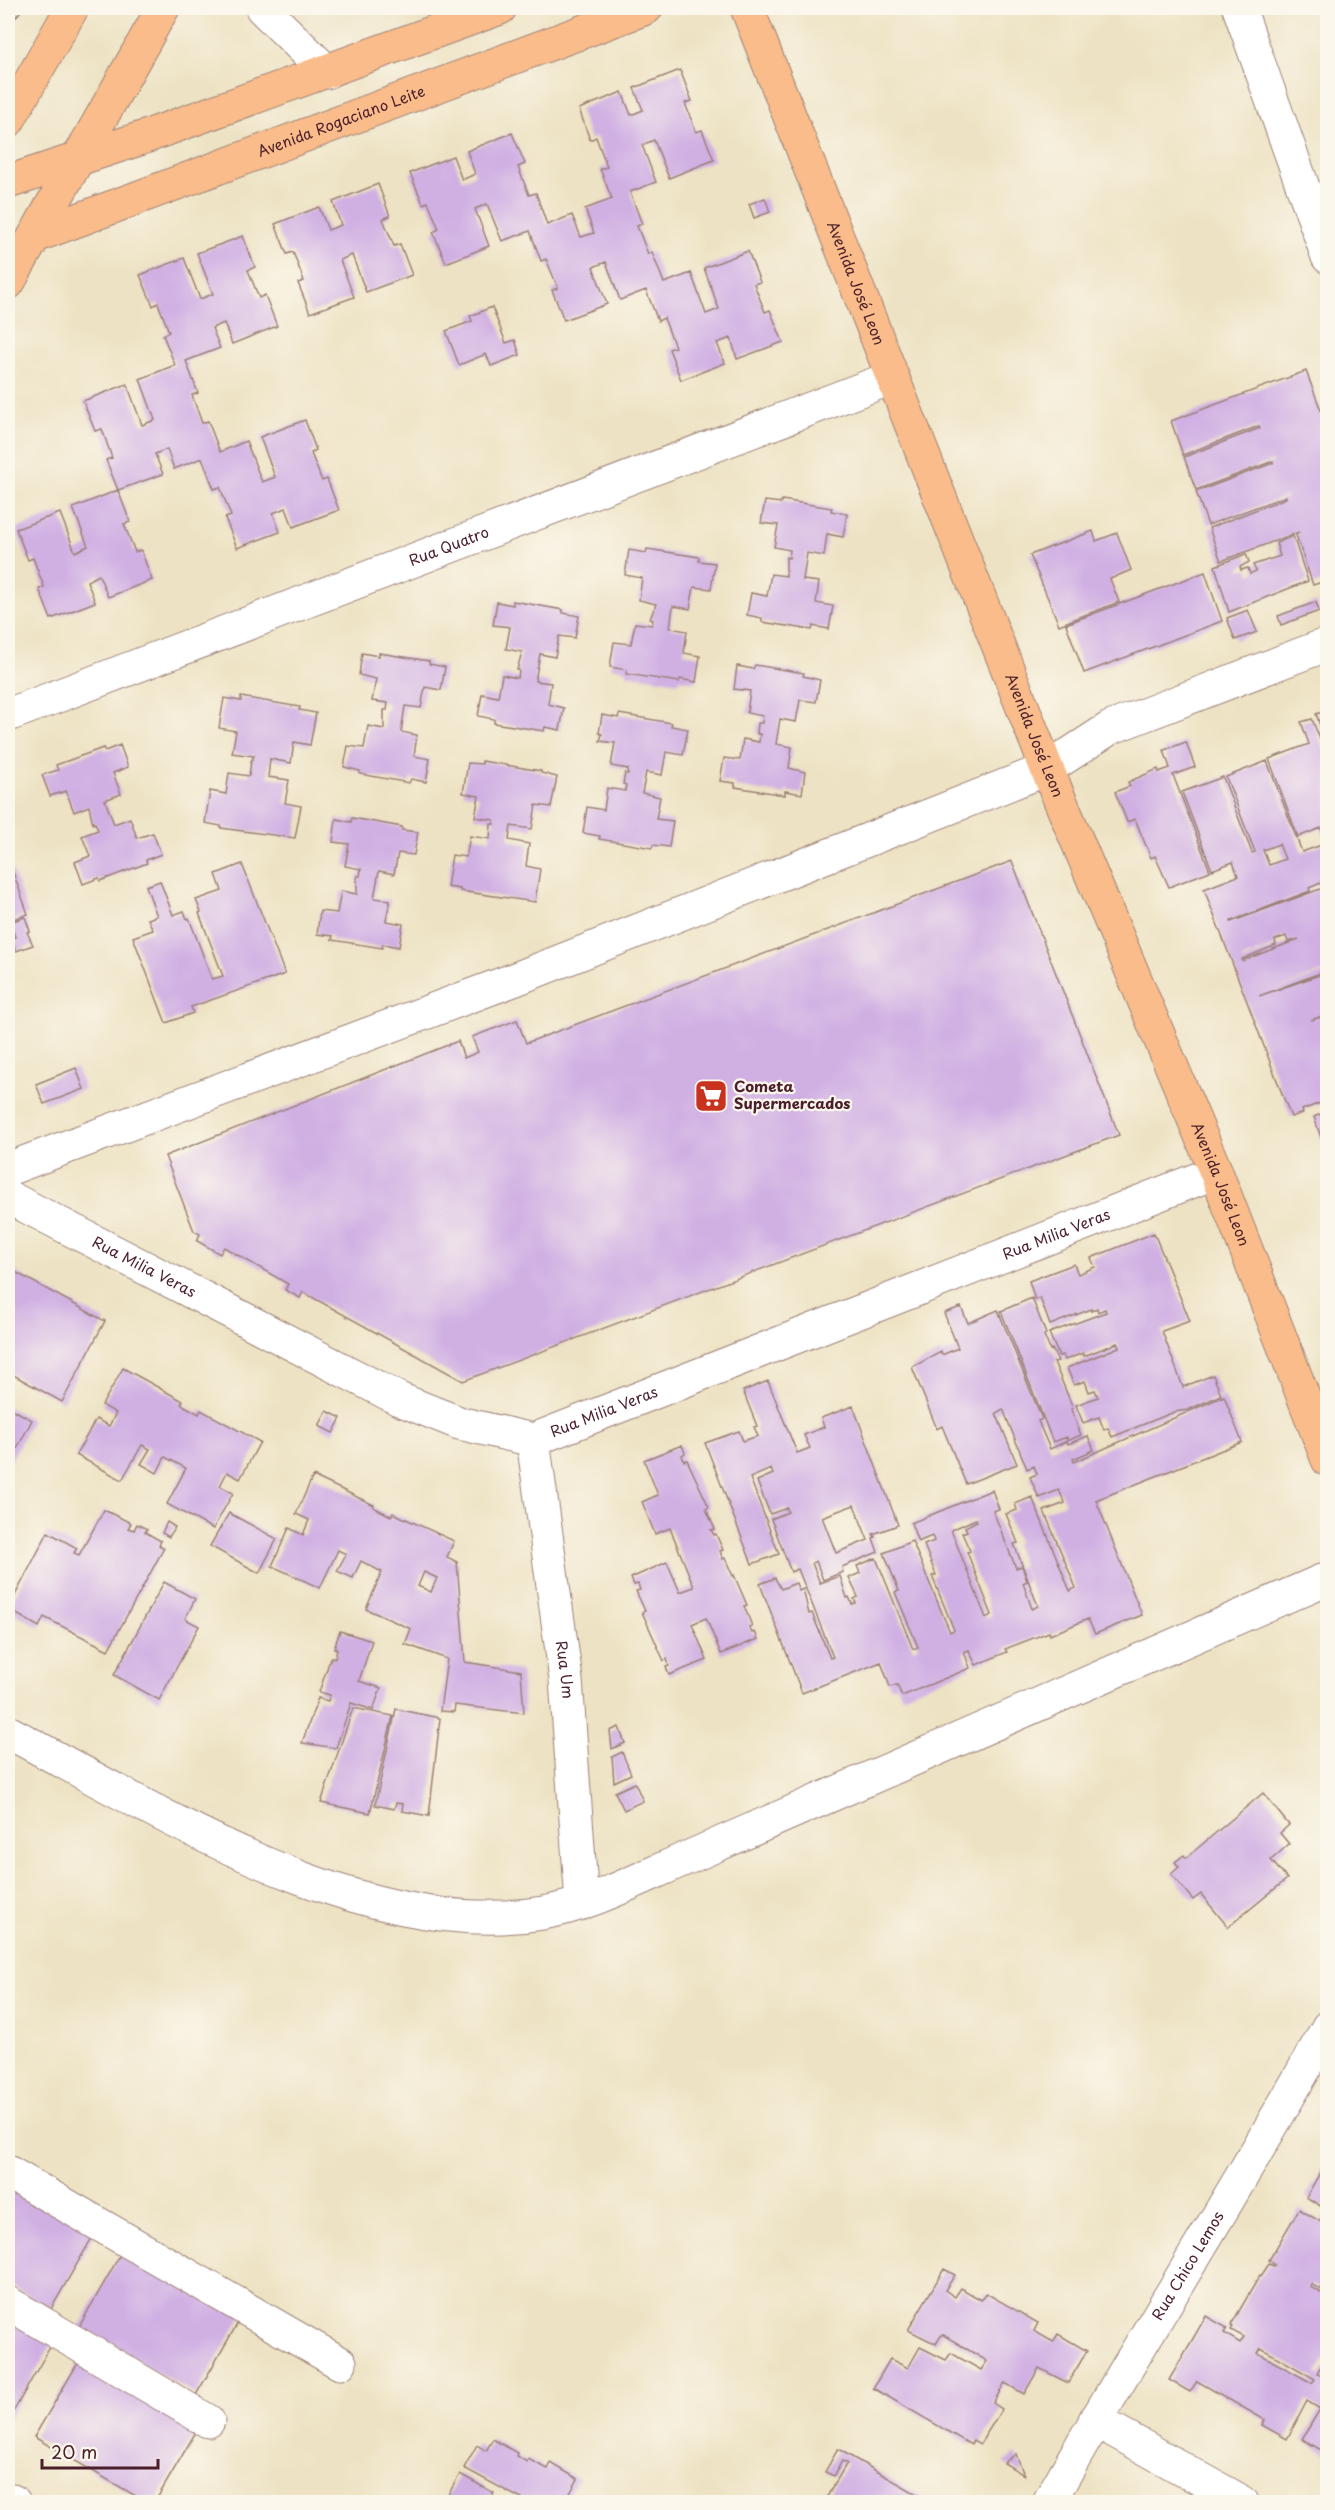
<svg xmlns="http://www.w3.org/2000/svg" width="1335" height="2510" font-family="'Playpen Sans',sans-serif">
<rect width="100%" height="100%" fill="#fbf7ec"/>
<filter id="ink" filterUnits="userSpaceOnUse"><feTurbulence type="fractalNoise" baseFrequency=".0167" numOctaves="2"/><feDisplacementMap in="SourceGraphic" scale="12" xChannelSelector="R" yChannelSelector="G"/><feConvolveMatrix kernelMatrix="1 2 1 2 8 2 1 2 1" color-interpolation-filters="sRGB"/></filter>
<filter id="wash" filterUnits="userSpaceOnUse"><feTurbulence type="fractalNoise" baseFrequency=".008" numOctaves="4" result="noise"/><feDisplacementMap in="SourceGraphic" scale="24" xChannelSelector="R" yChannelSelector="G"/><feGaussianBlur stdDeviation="1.35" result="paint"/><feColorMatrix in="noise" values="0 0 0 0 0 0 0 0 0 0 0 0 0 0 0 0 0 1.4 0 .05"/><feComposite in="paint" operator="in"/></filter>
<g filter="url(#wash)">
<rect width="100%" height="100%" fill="#ede2c3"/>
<g id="blocks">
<g fill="#d0afe3" fill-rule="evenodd">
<path d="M8 8H23L8 27Z"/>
<path d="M680 70 692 101 685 103 696 132 702 130 714 160 669 178 654 140 642 145 656 182 630 192 642 224 637 226 648 254 652 252 664 283 691 273 706 314 719 309 704 268 748 251 760 282 754 284 765 312 770 310 783 342 737 359 731 338 717 343 725 363 681 380 669 349 675 347 664 318 658 321 646 290 620 300 606 262 593 267 607 304 564 320 552 290 558 288 546 259 541 261 530 231 502 241 487 204 475 209 489 246 446 263 433 232 439 229 428 202 423 204 410 173 453 156 462 180 475 174 467 151 512 133 525 164 518 167 529 195 536 193 547 225 572 215 581 237 594 233 585 209 612 199 600 169 607 167 596 137 590 140 579 109 622 92 631 115 643 110 634 88Z"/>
<path d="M378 184 390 216 383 219 394 246 400 244 412 275 366 292 352 255 340 260 354 297 310 313 298 283 304 281 293 252 287 254 275 224 319 207 328 230 341 225 333 202Z"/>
<path d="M765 198 770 212 754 218 749 204Z"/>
<path d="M243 236 255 267 248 270 259 298 265 295 277 326 232 344 224 323 212 328 220 348 186 361 198 393 192 395 202 423 208 421 220 452 246 441 262 482 275 477 260 437 305 420 316 450 311 453 322 481 327 479 339 510 293 527 286 508 273 513 280 532 237 548 225 518 231 516 220 487 214 489 202 458 174 469 167 449 155 454 163 474 118 490 106 460 112 458 102 429 95 431 83 401 127 384 142 425 155 420 140 379 175 365 163 335 169 332 158 303 153 306 140 275 184 258 200 299 213 294 197 253Z"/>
<path d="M492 307 506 343 515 340 520 355 491 366 486 354 459 365 446 331 472 321 470 316Z"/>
<path d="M1306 371 1328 429V513L1325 514 1327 524 1323 525 1324 529 1328 528V580L1313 585 1296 535 1299 532 1221 561 1209 528 1286 498V496L1208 525 1196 492 1273 463V461L1196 490 1184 457 1260 428 1259 426 1183 455 1171 421Z"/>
<path d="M118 490 130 522 124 524 135 552 141 550 152 580 108 597 99 575 87 581 95 602 51 619 39 589 44 587 33 558 28 560 16 529 60 513 75 552 88 546 73 508Z"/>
<path d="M782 500 832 508 831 511 847 514 843 537 827 534 824 556 807 553 803 580 819 582 816 603 833 606 829 629 813 626 812 630 762 622V618L747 615 751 593 767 596 771 574 786 576V557L789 558 790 550 774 547 778 525 761 523 765 501 781 503Z"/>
<path d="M1093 531 1096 541 1117 533 1131 570 1110 579 1119 602 1059 625 1030 555Z"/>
<path d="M1293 536 1308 581 1229 612 1215 566 1246 554 1249 562 1240 567 1241 570 1248 568 1250 574 1256 571 1253 565 1280 556 1276 543Z"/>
<path d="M647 549 699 557V561L715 563 711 589 694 587 690 609 673 606 670 628 687 631 684 653 700 656 696 682 680 679 679 682 626 674 627 670 610 667 614 642 631 644 635 623 652 625 653 620 650 619 656 604 639 600 642 578 625 575 629 550 646 553Z"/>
<path d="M1205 572 1222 621 1084 673 1066 624Z"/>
<path d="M513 601 563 610V613L579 616 575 638 559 636 555 657 540 654 535 681 551 683 548 704 564 708 560 730 545 727 544 731 494 723V719L478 716 482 694 498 697 502 675 518 678 519 670H517L522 652 506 649 510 627 493 625 497 602 513 605Z"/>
<path d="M1316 602 1319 611 1281 625 1278 616Z"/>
<path d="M1248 610 1257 632 1235 640 1227 618Z"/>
<path d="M362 653 379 656V653L429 661V664L445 667 441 690 425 687 421 708 405 706 401 732 417 735 414 756 430 759 426 782 411 779 409 783 360 774V771L344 767 348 746 364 748 368 726 384 729V710H387L388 703 372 701 376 679 359 675Z"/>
<path d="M755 665 804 673 803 676 820 680 816 702 800 700 796 722 780 719 776 744 792 747 789 768 805 772 802 794 785 791V795L735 787V783L720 781 724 758 740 760 743 739 759 742 760 734H757L758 723H762L763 716 747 713 750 691 734 689 737 666 753 669Z"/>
<path d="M241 697 300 707 299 710 316 713 310 745 294 742 291 763 270 759 268 777 289 780 285 803 301 806 295 838 221 828V826L205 823 210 791 226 794 229 773 249 776 251 761 254 756 232 753 236 731 219 728 224 698 241 701Z"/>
<path d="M1328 710V744H1327L1316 714Z"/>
<path d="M619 714 672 723 671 726 688 729 683 755 666 752 662 775 646 772 642 793 660 797 656 819 673 821 669 847 653 845 652 848 599 839 600 836 583 833 587 807 604 810 607 788 625 791 626 785 623 784 625 773 628 774V769L611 766 615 743 600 741 602 734 599 733 602 715 618 718Z"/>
<path d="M1312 719 1325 752 1328 751V880L1309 888 1310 891 1231 921V922L1328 886V923L1322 925 1324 930 1328 929V970L1259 996 1328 972V1014L1311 1020 1328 1015V1100L1302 1110 1303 1113 1291 1117 1204 889 1238 876 1233 862 1212 870 1182 792 1223 777 1252 853 1255 852 1226 777 1267 761 1302 852 1327 843 1321 828 1298 837 1269 759 1309 744 1301 722ZM1279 844 1285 859 1269 865 1263 850ZM1286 936 1288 942 1299 939 1242 961V959L1276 945 1275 940Z"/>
<path d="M1186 742 1195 767 1173 775 1210 871 1169 887 1155 856 1151 858 1135 819 1127 822 1115 792 1130 786 1128 782 1158 769 1159 772 1170 768 1164 750Z"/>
<path d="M120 745 128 767 113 773 121 794 105 800 114 824 130 818 137 838 153 833 161 854 146 860 147 863 100 881 99 878 83 884 75 862 90 856 82 836 98 830 95 823 93 824 89 806 74 812 66 791 50 796 42 775 58 770 56 765 103 748 105 751Z"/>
<path d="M482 761 541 771V773L557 777 551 807 536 805 532 829 511 826 509 840 529 844 526 866 540 869 535 902 460 891V889L447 887 452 855 466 857 470 836 490 839 491 824H494V820L475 817 479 796 463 793 468 763 482 764Z"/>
<path d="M352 818 402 827V830L418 832 414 855 398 853 394 874 379 871 374 898 390 900 386 921 403 924 399 947 383 944 382 948 332 940 333 936 317 934 320 911 337 913 341 891 357 894V876H360L361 869 345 866 349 844 333 842 336 819 351 822Z"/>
<path d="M8 858 28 914 8 921Z"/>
<path d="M1012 861 1119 1135 463 1381 303 1292 300 1298 285 1290 288 1284 224 1247 220 1254 197 1241 200 1234 194 1231 165 1156 458 1041 464 1058 478 1052 472 1037 517 1020 526 1043Z"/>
<path d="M242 864 285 974 191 1007 193 1013 166 1023 133 937 153 930 148 919 157 916 146 886 160 881 173 915 184 911 187 919 189 918 212 979 223 976 199 913 201 912 196 900 222 891 216 874Z"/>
<path d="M25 917 30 931 27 932 33 945 16 951 11 938 15 937 10 922Z"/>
<path d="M76 1068 84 1089 44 1104 36 1084Z"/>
<path d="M1328 1111V1148L1325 1149 1314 1117Z"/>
<path d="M1154 1233 1190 1321 1162 1331 1183 1387 1213 1375 1221 1395 1188 1410 1174 1412 1112 1437 1108 1428 1104 1430 1099 1417 1083 1423 1076 1405 1098 1397 1095 1390 1089 1392 1085 1381 1074 1385 1067 1368 1119 1347 1117 1343 1084 1356 1083 1353 1065 1360 1063 1355 1059 1356 1049 1333 1106 1312 1105 1309 1098 1312 1097 1308 1091 1311V1309L1050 1325 1040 1298 1035 1300 1029 1281 1074 1264 1078 1274 1095 1267 1091 1258Z"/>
<path d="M8 1268 105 1321 62 1402 8 1372Z"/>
<path d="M1032 1298 1046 1334 1044 1335 1050 1350 1052 1349 1058 1361 1054 1362 1073 1408 1071 1409 1081 1435 1067 1441 1068 1444 1088 1436 1094 1450 1073 1459 1074 1462 1224 1396 1242 1442 1096 1500 1142 1615 1095 1634 1088 1619 1050 1635 1049 1632 1005 1649 1007 1652 976 1665 969 1650 964 1652 970 1668 902 1696 897 1685 890 1687 881 1662 802 1693 760 1584 775 1578 781 1589 796 1583 799 1591 803 1589 809 1614 812 1613 830 1658 833 1657 798 1569 791 1572 771 1519 788 1512 787 1508 770 1514 757 1481 773 1474 771 1469 750 1478 779 1554 752 1564 705 1443 739 1431 743 1441 758 1436 754 1427 757 1426 743 1391 768 1381 797 1453 810 1448 804 1435 824 1427 821 1418 853 1406 898 1525 873 1534 875 1537 873 1538 878 1552 842 1567 843 1572 823 1580 816 1561 812 1563 820 1583 840 1576 847 1598 849 1597 852 1604 856 1603 854 1599 858 1597 849 1578 860 1573 857 1566 876 1558 913 1649 918 1647 895 1592 899 1591 884 1553 912 1541 950 1632 954 1630 932 1576 936 1575 924 1545 934 1541 932 1536 918 1542 911 1523 992 1490 999 1509 993 1511 1016 1568 1022 1566 1027 1581 1023 1583 1032 1609 1038 1606 1014 1544 1018 1543 1006 1514 1017 1510 1015 1504 1032 1497 1070 1591 1076 1588 1044 1511 1065 1503 1059 1490 1039 1498 1030 1477 1037 1474 1034 1466 1027 1469 1003 1409 996 1413 1017 1464 966 1484 942 1426 937 1429 912 1367 941 1352 942 1355 958 1348 944 1313 961 1307 968 1323 998 1310 1042 1419 1038 1421 1050 1449 1067 1441V1437L1053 1442 1001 1311ZM854 1505 868 1540 836 1553 822 1517ZM976 1519 977 1521 965 1527 967 1531 962 1533 970 1551 967 1552 992 1615 986 1618 951 1530Z"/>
<path d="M123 1368 183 1401 181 1404 199 1414 201 1410 260 1442 240 1479 227 1472 220 1486 233 1493 213 1529 167 1504 186 1468 165 1457 157 1473 141 1464 150 1449 142 1445 122 1480 76 1455 96 1419 109 1426 116 1413 102 1405Z"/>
<path d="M8 1407 32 1420 8 1466Z"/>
<path d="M327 1411 341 1418 333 1433 319 1426Z"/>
<path d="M682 1445 685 1453 682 1455 684 1461 687 1460 709 1507 706 1509 715 1529 711 1530 714 1535 716 1534 723 1550 720 1551 723 1559 725 1558 733 1576 734 1575 747 1605 744 1606 752 1626 749 1627 752 1633 755 1632 758 1639 721 1654 706 1618 692 1624 707 1660 669 1675 666 1667 669 1666 667 1659 664 1661 642 1612 645 1611 636 1591 640 1590 638 1584 634 1585 631 1578 667 1562 680 1592 694 1587 670 1528 655 1534 642 1502 658 1495 644 1460Z"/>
<path d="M313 1476 374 1505 373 1507 391 1516 393 1513 454 1541 447 1557 457 1562 465 1662 521 1671 524 1713 455 1705 454 1712 440 1711 447 1659 405 1644 411 1629 366 1609 382 1572 361 1561 353 1578 337 1571 346 1554 338 1550 320 1588 272 1566 289 1528 303 1535 309 1520 296 1514ZM424 1572 437 1578 431 1592 418 1586Z"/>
<path d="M104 1510 131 1523 128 1528 134 1530 137 1524 147 1529 145 1532 161 1541 159 1545 164 1548 108 1650 44 1617 39 1627 8 1609 48 1532 77 1548 74 1553 79 1555Z"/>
<path d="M229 1513 277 1539 259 1573 210 1546Z"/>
<path d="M167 1522 175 1527 169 1537 162 1533Z"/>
<path d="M164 1582 195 1599 185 1619 199 1626 159 1700 114 1675Z"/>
<path d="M340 1631 372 1641 359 1681 381 1688 373 1710 351 1703 336 1748 302 1743 318 1698 328 1701 330 1695 319 1692 331 1657 335 1658 337 1649 334 1648Z"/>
<path d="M353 1708 393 1716 370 1813 321 1803Z"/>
<path d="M396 1709 440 1718 429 1816 402 1811 403 1804 396 1803 394 1809 375 1805Z"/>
<path d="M619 1727 625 1743 612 1749 610 1731Z"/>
<path d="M622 1752 631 1774 614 1782 612 1757Z"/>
<path d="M635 1783 643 1801 624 1810 615 1792Z"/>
<path d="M1263 1793 1289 1825 1280 1833 1289 1844 1271 1860 1287 1879 1228 1927 1201 1894 1193 1900 1171 1874 1179 1867 1175 1862 1184 1855 1186 1858Z"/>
<path d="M1328 2159V2294L1311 2284 1310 2287 1328 2297V2354L1317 2373 1321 2375 1328 2363V2454L1302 2439 1320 2409 1307 2401 1287 2439 1262 2425 1265 2420 1197 2381 1190 2392 1169 2380 1206 2316 1227 2328 1224 2333 1240 2343 1244 2337 1231 2330 1233 2326 1231 2325 1260 2275 1261 2276 1269 2264 1274 2266 1275 2265 1269 2260 1299 2209 1321 2222 1327 2210 1306 2197ZM1261 2348 1315 2379 1312 2383 1258 2353Z"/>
<path d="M8 2177 97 2229 51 2309 8 2284Z"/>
<path d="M125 2246 243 2314 196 2395 79 2327Z"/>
<path d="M944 2269 955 2275 945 2290 955 2297 961 2288 981 2300 986 2293 1038 2323 1034 2331 1053 2342 1058 2334 1087 2351 1068 2383 1039 2368 1024 2394 1005 2383 993 2403 1002 2409 980 2444 973 2440 971 2445 873 2388 890 2359 908 2368 920 2347 946 2360 951 2353 981 2370 987 2361 942 2334 936 2344 908 2330Z"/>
<path d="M8 2314 54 2340 8 2421Z"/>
<path d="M82 2356 200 2425 155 2502H146L34 2437Z"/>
<path d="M493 2439 517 2453 516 2456 527 2462 528 2459 548 2469 551 2463 578 2479 565 2502H527L464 2468 477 2445 486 2451Z"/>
<path d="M838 2449 850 2456 931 2502H818L820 2498 825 2500 847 2463 842 2461 834 2476 825 2472Z"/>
<path d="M1016 2454 1024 2475 1004 2463Z"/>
<path d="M460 2474 494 2493 492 2497 501 2502H444Z"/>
</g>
</g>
</g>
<g filter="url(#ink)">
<use href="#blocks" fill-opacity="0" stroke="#9c8077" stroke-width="1.5"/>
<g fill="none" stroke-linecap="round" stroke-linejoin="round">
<g stroke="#9c8077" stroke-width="35">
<g id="minor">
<path d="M262 8 327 72"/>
<path d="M1239 8 1328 257"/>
<path id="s1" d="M8 715 891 378"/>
<path d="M8 1169 513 980 1047 769 1110 728 1328 644"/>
<path id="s2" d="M8 1197 399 1399 459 1423 533 1440 1216 1172"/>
<path id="s3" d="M533 1440 566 1680 582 1903"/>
<path d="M8 1732C160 1812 365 1943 543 1913 593 1904 640 1878 687 1858L1328 1578"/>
<path d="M8 2172 340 2363"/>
<path d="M8 2303 208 2421"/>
<path d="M1095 2420 1242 2502"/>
<path d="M8 2499 14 2502"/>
<path id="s4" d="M1049 2502C1139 2342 1239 2188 1328 2027"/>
</g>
</g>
<g stroke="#9c8077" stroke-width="35">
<g id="major">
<path id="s5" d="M747 8 1047 769 1216 1172 1328 1460"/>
<path d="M8 121 72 8"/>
<path d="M8 182 142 138 500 8"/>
<path id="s6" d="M35 236 646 8"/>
<path d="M8 283 163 8"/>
</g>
</g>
<use href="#minor" stroke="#fff" stroke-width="33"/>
<use href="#major" stroke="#f9bc8a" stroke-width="33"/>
</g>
</g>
<defs>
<g id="supermarket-square" transform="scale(1.725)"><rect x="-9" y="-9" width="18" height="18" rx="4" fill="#c8321e" stroke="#fbf7ec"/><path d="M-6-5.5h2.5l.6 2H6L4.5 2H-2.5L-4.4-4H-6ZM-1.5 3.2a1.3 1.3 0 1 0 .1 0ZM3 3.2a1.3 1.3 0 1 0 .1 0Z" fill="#fff"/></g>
</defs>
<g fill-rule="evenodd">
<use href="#supermarket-square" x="711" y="1096"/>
</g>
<g text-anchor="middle" stroke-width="4.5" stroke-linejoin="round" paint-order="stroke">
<g font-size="15" fill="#4a1f2b" stroke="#fbf7ec">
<text dy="5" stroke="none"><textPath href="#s6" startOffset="327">Avenida Rogaciano Leite</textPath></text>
<text dy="5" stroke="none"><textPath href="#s5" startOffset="296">Avenida José Leon</textPath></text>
<text dy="5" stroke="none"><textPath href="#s1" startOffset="472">Rua Quatro</textPath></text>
<text dy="5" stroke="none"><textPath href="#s5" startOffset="782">Avenida José Leon</textPath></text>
<text dy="5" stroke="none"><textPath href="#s5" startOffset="1268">Avenida José Leon</textPath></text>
<text dy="5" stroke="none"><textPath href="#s2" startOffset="1143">Rua Milia Veras</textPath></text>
<text dy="5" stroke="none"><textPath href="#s2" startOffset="153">Rua Milia Veras</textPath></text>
<text dy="5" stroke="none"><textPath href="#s2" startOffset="657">Rua Milia Veras</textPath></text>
<text dy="5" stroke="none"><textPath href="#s3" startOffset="232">Rua Um</textPath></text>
<text dy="5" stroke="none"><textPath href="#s4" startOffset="274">Rua Chico Lemos</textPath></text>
</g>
<g font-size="15" font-weight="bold" fill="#4a1f2b" stroke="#fbf7ec" text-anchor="start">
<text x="734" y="1092">Cometa<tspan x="734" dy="17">Supermercados</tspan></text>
</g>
</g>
<rect width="1335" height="2510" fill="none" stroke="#fbf7ec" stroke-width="30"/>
<path d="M42 2459v9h116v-9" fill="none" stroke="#4a1f2b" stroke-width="3"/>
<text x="51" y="2459" font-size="18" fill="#4a1f2b" stroke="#fbf7ec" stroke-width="4.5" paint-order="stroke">20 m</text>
</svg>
